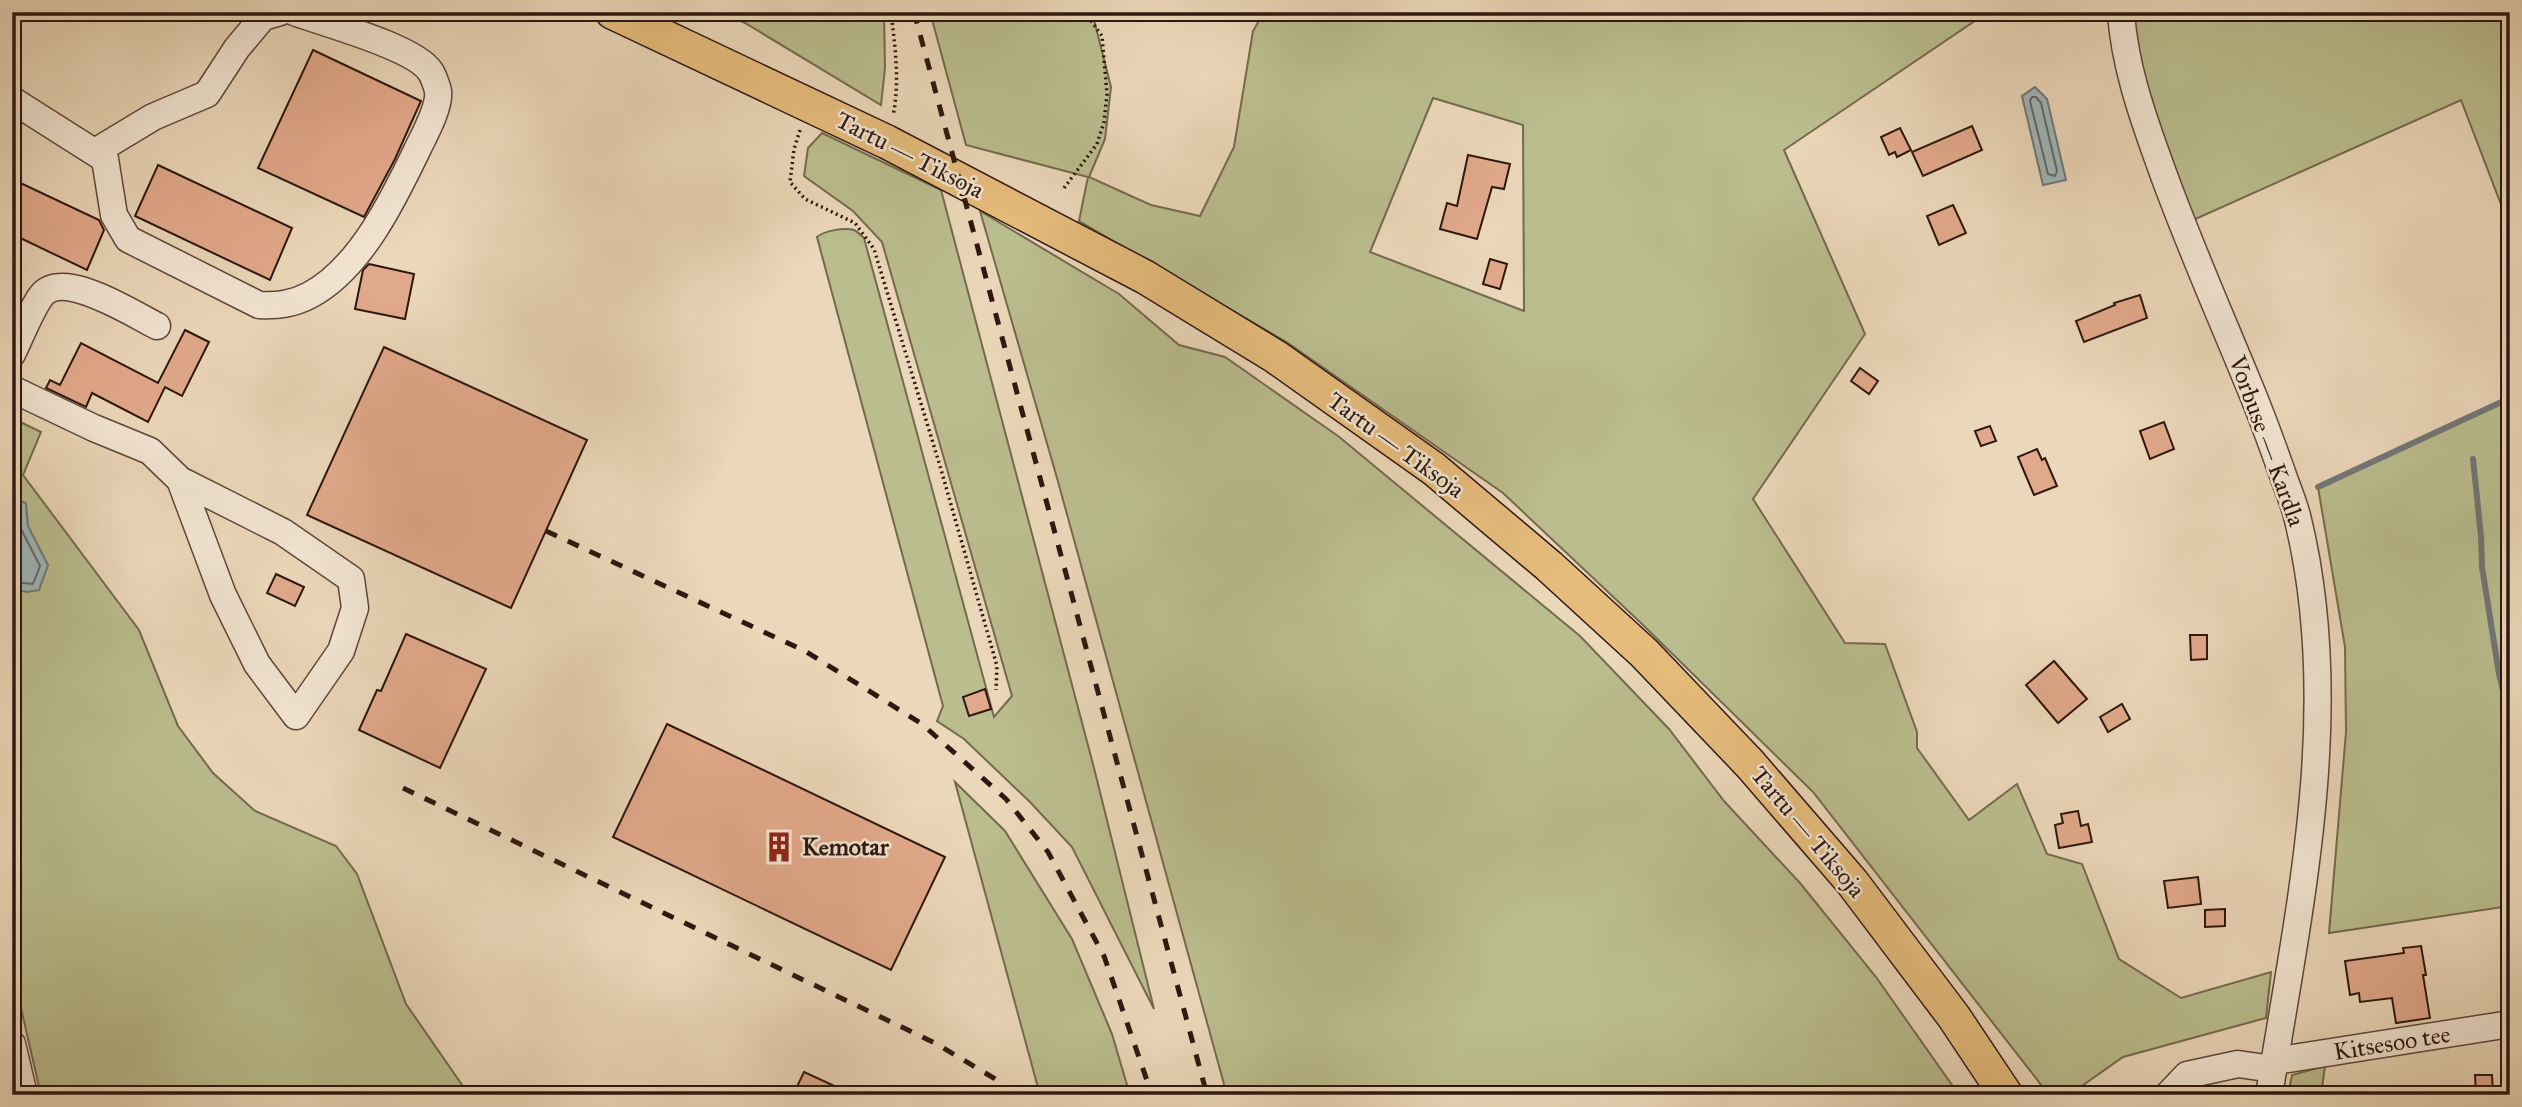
<svg xmlns="http://www.w3.org/2000/svg" width="2522" height="1107" font-family="'IM FELL Great Primer',serif">
<rect width="100%" height="100%" fill="#ebd7b9"/>
<filter id="stains"><feTurbulence type="fractalNoise" baseFrequency=".00286" numOctaves="4"/><feColorMatrix values="0 0 0 0 .2 0 0 0 0 .09 0 0 0 0 .02 0 0 0 .5 -.17"/></filter>
<radialGradient id="worn" r=".72"><stop offset=".6" stop-color="#630" stop-opacity="0"/><stop offset="1" stop-color="#630" stop-opacity=".3"/></radialGradient>
<g fill="#babd8e" stroke="#746a4e" stroke-width="2" fill-rule="evenodd">
<path d="M723 12H884L885 68 881 105 745 23Z"/>
<path d="M930 12H1073L1093 21 1086 12H1092L1111 87 1105 139 1089 177 1151 205 1200 216 1234 147 1253 31 1264 12H1988L1784 150 1865 334 1753 499 1845 643 1885 644 1917 732V748L1969 820 2017 784 2047 854 2082 864 2119 959 2181 998 2271 972 2266 1018 2123 1057 2069 1095H2049L1813 792 1642 624 1503 493 1288 343 1079 221 1088 177 966 145ZM1433 98 1523 125 1524 311 1370 252Z"/>
<path d="M2121 12H2510V228L2461 100 2182 225Z"/>
<path d="M822 133 941 190 1094 768 1154 1009 1072 847 1030 802 964 739 937 721 943 706 817 237C824 231 844 227 854 230 856 231 862 236 864 238L994 717 1012 696 882 242 853 211 804 176 808 148Z"/>
<path d="M980 211 1119 294 1179 345 1225 357 1338 436 1580 636 1669 729 1724 801 1800 883 1876 977 1959 1095H1227L1057 478Z"/>
<path d="M2510 398V906L2329 933 2346 732 2345 647 2318 487Z"/>
<path d="M12 418 41 432 23 475 139 630 178 726 213 773 255 811 336 846 357 874 406 1004 469 1095H41L12 969Z"/>
<path d="M955 782 1005 831 1072 939 1112 1034 1130 1095H1040Z"/>
<path d="M2325 1066 2321 1095H2288L2292 1075Z"/>
</g>
<g fill="#9db7ba" stroke="#717776" stroke-width="2">
<path d="M2035 87 2047 99 2066 180 2043 185 2022 96Z"/>
<path d="M12 499 26 503 28 526 48 565 39 590 27 592 12 589Z"/>
</g>
<g fill="none" stroke-linecap="round" stroke-linejoin="round">
<g stroke="#666764" stroke-width="2">
<path d="M2032 97H2036L2041 103 2057 171 2055 176 2048 174 2030 101Z"/>
<path d="M12 506 19 509 21 529 40 566 33 584 12 582"/>
</g>
<g stroke="#717776" stroke-width="6">
<path d="M2473 459 2481 536 2482 567 2499 674 2510 720"/>
<path d="M2318 487 2510 398"/>
</g>
</g>
<g fill="#e1a98b" stroke="#2e170f" stroke-width="2">
<path d="M313 50 421 101 395 159 364 217 258 168Z"/>
<path d="M1972 126 1982 150 1923 176 1912 152Z"/>
<path d="M1900 128 1911 150 1897 157 1895 152 1889 155 1881 137Z"/>
<path d="M1468 155 1510 164 1504 189 1492 187 1477 239 1440 229 1447 203 1457 206Z"/>
<path d="M158 165 292 228 270 280 135 216Z"/>
<path d="M12 179 99 220 104 230 87 270 12 234Z"/>
<path d="M1953 205 1966 233 1939 245 1927 216Z"/>
<path d="M1490 259 1507 264 1500 289 1483 284Z"/>
<path d="M369 264 414 274 405 319 355 309 363 270Z"/>
<path d="M2140 295 2147 318 2084 342 2076 321 2115 305 2114 303Z"/>
<path d="M185 330 209 342 182 396 165 387 148 422 92 393 86 407 46 388 50 380 60 385 81 343 158 383Z"/>
<path d="M384 347 587 440 511 608 307 515Z"/>
<path d="M1860 368 1878 381 1869 394 1851 381Z"/>
<path d="M2164 422 2174 449 2150 459 2140 431Z"/>
<path d="M1990 426 1996 441 1981 446 1975 431Z"/>
<path d="M2037 449 2042 460 2045 458 2057 486 2034 495 2018 457Z"/>
<path d="M276 574 304 587 295 606 267 593Z"/>
<path d="M406 634 486 669 440 768 359 730 377 690 381 691Z"/>
<path d="M2190 635H2207V659L2191 660Z"/>
<path d="M2054 661 2087 699 2058 723 2026 685Z"/>
<path d="M985 689 991 709 969 716 963 697Z"/>
<path d="M2122 704 2130 719 2108 732 2100 717Z"/>
<path d="M667 724 945 857 891 970 613 837Z"/>
<path d="M2078 811 2081 826 2088 824 2092 842 2059 848 2055 825 2063 823 2061 814Z"/>
<path d="M2198 877 2201 904 2168 908 2164 881Z"/>
<path d="M2225 909V926L2205 927V910Z"/>
<path d="M2421 946 2426 975H2423L2430 1018 2396 1023 2392 998 2360 1002 2359 993 2350 995 2345 961 2404 953 2403 948Z"/>
<path d="M804 1072 854 1095H793Z"/>
<path d="M2475 1075H2492L2493 1095H2476Z"/>
</g>
<g fill="none" stroke-linecap="round" stroke-linejoin="round">
<g stroke="#5d473a" stroke-width="29">
<g id="minor">
<path d="M2121 12C2124 62 2141 112 2158 159 2184 233 2216 305 2246 378 2260 411 2272 444 2284 478 2289 492 2295 506 2298 520 2344 709 2299 908 2269 1095"/>
<path d="M12 100 105 159 114 215 128 239 259 305C278 306 293 304 310 295 361 268 395 196 419 146 426 132 440 106 438 91 437 86 433 75 430 71 414 47 324 23 294 12"/>
<path d="M95 152 153 117 207 94 237 48 263 17 280 12"/>
<path d="M12 354C20 338 32 307 42 295 64 269 133 314 157 326"/>
<path d="M12 389 94 428 150 451 180 480 283 532 351 579 355 608 341 651 296 716 257 664 223 595 180 480"/>
<path d="M12 1044 24 1095"/>
<path d="M2275 1061 2510 1024"/>
<path d="M2168 1095 2187 1075 2238 1064 2273 1069"/>
</g>
</g>
<g stroke="#2e170f" stroke-width="36">
<path id="major" d="M612 12 887 142 1145 277 1276 357 1434 469 1549 566 1644 653 1750 764 1852 882 1954 1017 2006 1095"/>
</g>
<g stroke="#2e170f" stroke-width="3.5" stroke-dasharray="2 3.5" stroke-linecap="butt">
<path d="M891 12C895 46 900 82 893 116"/>
<path d="M800 130 794 149 790 182 805 199 855 223 874 249 940 466 997 666 996 690"/>
<path d="M1064 188 1097 144 1104 122 1107 94 1102 36 1087 15 1079 12"/>
</g>
<use href="#minor" stroke="#f2e5d2" stroke-width="26"/>
<use href="#major" stroke="#e6bc7c" stroke-width="33"/>
<g stroke="#2e170f" stroke-width="5" stroke-dasharray="12 12" stroke-linecap="butt">
<path d="M914 12 1207 1095"/>
<path d="M546 531 805 651 922 724 1006 799 1048 852 1104 956 1152 1095"/>
<path d="M403 788 935 1043 997 1080 1013 1095"/>
</g>
</g>
<defs>
<g id="building-bare" transform="scale(2.415)"><path d="M-4-6H4V6H1V3H-1V6H-4ZM-2.5-4.3h1.7v1.8h-1.7ZM.8-4.3h1.7v1.8H.8ZM-2.5-1h1.7V.8h-1.7ZM.8-1h1.7V.8H.8Z" fill="#8f2418" stroke="#f2e5d2" stroke-width="2.5" paint-order="stroke"/></g>
</defs>
<g fill-rule="evenodd">
<use href="#building-bare" x="779" y="847"/>
</g>
<g text-anchor="middle" stroke-width="5" stroke-linejoin="round" paint-order="stroke">
<g font-size="24" fill="#2e170f" stroke="#f2e5d2">
<text transform="translate(910 155) rotate(27)" y="8">Tartu — Tiksoja</text>
<text transform="translate(2267 441) rotate(70)" y="8">Vorbuse — Kardla</text>
<text transform="translate(1396 445) rotate(36)" y="8">Tartu — Tiksoja</text>
<text transform="translate(1808 832) rotate(50)" y="8">Tartu — Tiksoja</text>
<text transform="translate(2392 1043) rotate(-9)" y="8">Kitsesoo tee</text>
</g>
<g font-size="24" font-weight="bold" fill="#2e170f" stroke="#f2e5d2" text-anchor="start">
<text x="802" y="855">Kemotar</text>
</g>
</g>
<rect width="2522" height="1107" fill="none" stroke="#ebd7b9" stroke-width="42"/>
<rect x="14" y="14" width="2494" height="1079" fill="none" stroke="#2e170f" stroke-width="3.5"/>
<rect x="21" y="21" width="2480" height="1065" fill="none" stroke="#2e170f" stroke-width="2"/>
<rect width="100%" height="100%" filter="url(#stains)"/>
<rect width="100%" height="100%" fill="url(#worn)"/>
</svg>
